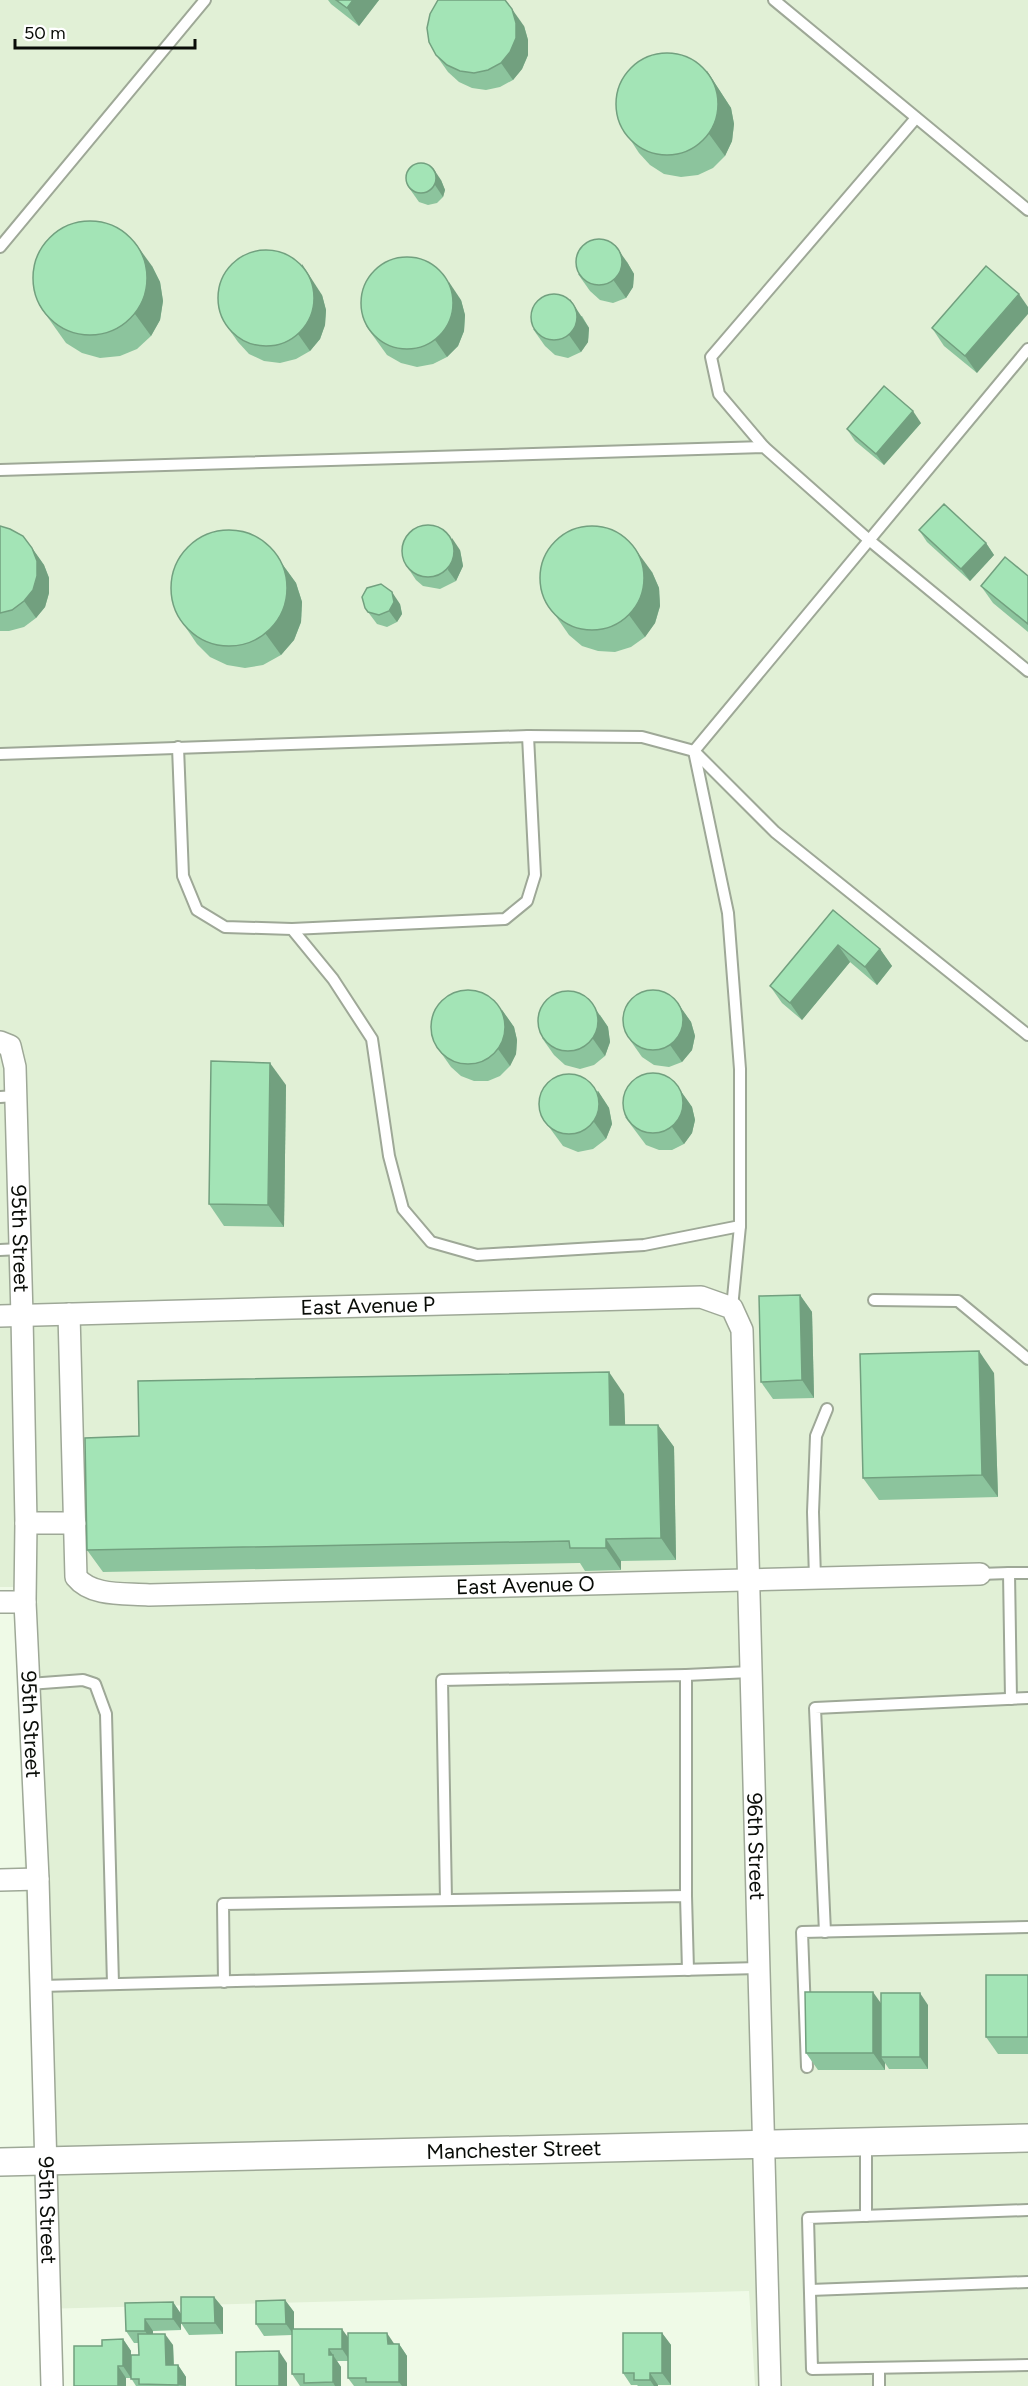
<svg xmlns="http://www.w3.org/2000/svg" width="1028" height="2386" font-family="Figtree,sans-serif">
<rect width="100%" height="100%" fill="#effae7"/>
<path fill="#e1f0d6" d="M0 0H1028V2386H755L749 2291 40 2309 16 1614 13 1587H0Z"/>
<g fill="none" stroke-linecap="round" stroke-linejoin="round">
<g stroke="#9ea897" stroke-width="14">
<g id="service">
<path d="M774 0 1028 210"/>
<path d="M0 247 205 0"/>
<path d="M764 447 719 394 711 357 916 118"/>
<path d="M0 470 764 447 869 540 1028 671"/>
<path d="M178 747 183 876 197 910 225 927 292 929 333 979 372 1039 389 1156 403 1209 431 1242 477 1255 644 1245 740 1226"/>
<path d="M694 751 728 913 740 1069V1226L732 1308"/>
<path d="M694 751 1028 349"/>
<path d="M0 754 528 736 642 737 694 751 775 832 1028 1035"/>
<path d="M292 929 505 919 527 901 535 875 528 736"/>
<path d="M0 1097 16 1096"/>
<path d="M0 1250 20 1249"/>
<path d="M874 1300 958 1301 1028 1359"/>
<path d="M1009 1573H1028"/>
<path d="M980 1574 1009 1573 1011 1699"/>
<path d="M815 1578 813 1512 816 1436 827 1409"/>
<path d="M686 1675 750 1672"/>
<path d="M29 1684 83 1680 95 1684 106 1714 113 1984"/>
<path d="M446 1900 442 1680 686 1675V1896"/>
<path d="M825 1932 815 1708 1028 1698"/>
<path d="M224 1982 223 1904 686 1896 688 1970"/>
<path d="M41 1986 759 1968"/>
<path d="M807 2067 802 1932 1028 1927"/>
<path d="M1028 2210 808 2218 812 2369 1028 2365"/>
<path d="M866 2216V2142"/>
<path d="M810 2290 1028 2282"/>
<path d="M879 2368V2386"/>
</g>
</g>
<g stroke="#9ea897" stroke-width="24">
<g id="minor">
<path id="s1" d="M0 1042 10 1046 15 1067 22 1316 26 1523 25 1602 38 1879 52 2386"/>
<path id="s2" d="M69 1314 76 1577C92 1597 125 1593 149 1595L980 1574"/>
<path id="s3" d="M0 1316 701 1297 732 1308 742 1330 770 2386"/>
<path d="M26 1523H75"/>
<path d="M0 1602H25"/>
<path d="M0 1880 38 1879"/>
</g>
</g>
<g stroke="#9ea897" stroke-width="30">
<g id="tertiary">
<path id="s4" d="M0 2162 1028 2138"/>
</g>
</g>
<use href="#service" stroke="#fff" stroke-width="10"/>
<use href="#minor" stroke="#fff" stroke-width="21"/>
<use href="#tertiary" stroke="#fff" stroke-width="27"/>
</g>
<g fill="#8cc49d">
<path d="M328 0H379L359 26 331 4Z"/>
<path d="M524 26 528 40V55L522 69 513 80 500 87 486 90 472 88 459 82 448 72 436 55Z"/>
<path d="M707 71 731 108 734 124 732 141 725 156 713 168 698 175 681 177 664 174 650 165 639 153 624 130Z"/>
<path d="M441 180 445 190 443 197 437 203 428 205 419 202 407 185Z"/>
<path d="M627 262 634 274 633 287 626 298 613 303 600 300 590 291 578 274Z"/>
<path d="M152 266 160 282 163 301 160 320 151 336 137 349 120 356 100 358 82 353 66 343 39 305Z"/>
<path d="M986 266 977 373 944 346 932 328Z"/>
<path d="M322 295 326 310 325 325 320 339 310 351 296 359 280 363 264 361 249 354 238 342 226 325Z"/>
<path d="M461 300 465 315 464 331 458 346 447 357 433 364 417 367 401 363 387 355 366 326Z"/>
<path d="M582 316 589 328 588 342 581 352 568 358 555 355 545 346 533 329Z"/>
<path d="M921 423 884 465 855 441 847 429Z"/>
<path d="M0 526 32 548 44 565 49 578V593L45 607 36 618 24 627 9 631H0Z"/>
<path d="M919 530 986 543 994 555 970 581 927 542Z"/>
<path d="M460 550 463 566 456 581 440 589 423 586 416 580 408 568Z"/>
<path d="M280 561 296 583 302 602 301 622 294 640 281 655 263 665 245 668 227 665 210 657 197 644 182 622Z"/>
<path d="M652 572 659 588 660 606 655 623 645 637 631 647 615 652 598 651 582 646 569 635 544 599Z"/>
<path d="M1028 576V632L993 603 981 586Z"/>
<path d="M400 604 402 614 397 622 387 627 377 624 365 608Z"/>
<path d="M833 910 880 949 892 966 877 985 850 962 802 1020 782 1003 770 986Z"/>
<path d="M679 1005 691 1022 695 1036 692 1050 682 1062 669 1067 654 1065 642 1057 630 1040Z"/>
<path d="M502 1010 514 1027 517 1040 516 1054 510 1066 500 1076 488 1081H474L461 1076 451 1067 439 1050Z"/>
<path d="M600 1015 608 1027 610 1042 605 1056 594 1065 580 1069 565 1065 554 1055 542 1038Z"/>
<path d="M286 1085 284 1227 224 1226 209 1204Z"/>
<path d="M680 1090 692 1107 695 1120 692 1133 684 1144 672 1150H659L646 1145 625 1117Z"/>
<path d="M598 1091 609 1108 612 1124 606 1139 593 1149 578 1152 563 1146 541 1116Z"/>
<path d="M800 1295 812 1312 814 1398 773 1399 761 1382Z"/>
<path d="M994 1373 998 1497 879 1500 863 1478Z"/>
<path d="M624 1394 625 1425H658L674 1447 676 1560 621 1561V1570L585 1571 580 1563 103 1572 87 1550 139 1436Z"/>
<path d="M1028 1975V2054H998L986 2037Z"/>
<path d="M881 2003 928 2005V2069H889L885 2063V2070H818L806 2053Z"/>
<path d="M214 2297 223 2308V2334L189 2335 181 2323Z"/>
<path d="M285 2300 294 2312V2329L348 2338 399 2344 407 2356V2386H354L348 2378V2361H337L341 2367V2386H300L292 2374V2335L264 2336 256 2324Z"/>
<path d="M173 2302 181 2314V2330L153 2331V2334L173 2345 174 2365H178L186 2377V2386H136L131 2378H126V2386L102 2346 123 2339 131 2351V2355H139V2343H134L126 2331Z"/>
<path d="M662 2333 671 2345V2385H658V2386H638L637 2385H631L623 2373Z"/>
</g>
<g fill="#72a07f">
<path d="M353 0H379L359 26 347 8Z"/>
<path d="M512 9 524 26 528 40V55L522 69 513 80 501 63Z"/>
<path d="M707 71 731 108 734 124 732 141 725 156 709 134Z"/>
<path d="M433 168 441 180 445 190 443 197 435 185Z"/>
<path d="M136 244 152 266 160 282 163 301 160 320 151 336 135 314Z"/>
<path d="M615 245 627 262 634 274 633 287 626 298 614 281Z"/>
<path d="M302 264 322 295 326 310 325 325 320 339 310 351 298 334Z"/>
<path d="M449 282 461 300 465 315 464 331 458 346 447 357 435 340Z"/>
<path d="M1019 294 1028 307V314L977 373 965 356Z"/>
<path d="M570 299 589 328 588 342 581 352 569 335Z"/>
<path d="M913 411 921 423 884 465 876 454Z"/>
<path d="M452 538 460 550 463 566 456 581 448 570Z"/>
<path d="M986 543 994 555 970 581 961 569Z"/>
<path d="M32 548 44 565 49 578V593L45 607 36 618 24 601Z"/>
<path d="M636 550 652 572 659 588 660 606 655 623 645 637 629 615Z"/>
<path d="M280 561 296 583 302 602 301 622 294 640 281 655 265 633Z"/>
<path d="M392 592 400 604 402 614 397 622 389 611Z"/>
<path d="M838 945 850 962 802 1020 790 1003Z"/>
<path d="M880 949 892 966 877 985 865 967Z"/>
<path d="M588 998 608 1027 610 1042 605 1056 593 1039Z"/>
<path d="M679 1005 691 1022 695 1036 692 1050 682 1062 670 1045Z"/>
<path d="M502 1010 514 1027 517 1040 516 1054 510 1066 498 1049Z"/>
<path d="M270 1063 286 1085 284 1227 268 1205Z"/>
<path d="M680 1090 692 1107 695 1120 692 1133 684 1144 672 1127Z"/>
<path d="M598 1091 609 1108 612 1124 606 1139 594 1122Z"/>
<path d="M800 1295 812 1312 814 1398 802 1380Z"/>
<path d="M979 1351 994 1373 998 1497 982 1475Z"/>
<path d="M609 1372 624 1394 626 1448 610 1425Z"/>
<path d="M658 1425 674 1447 676 1560 661 1538Z"/>
<path d="M606 1539 621 1561V1570L606 1548Z"/>
<path d="M873 1992 885 2009 881 2057 885 2063V2070L873 2053Z"/>
<path d="M920 1993 928 2005V2069L920 2057Z"/>
<path d="M214 2297 223 2308V2334L215 2323Z"/>
<path d="M285 2300 294 2312V2335L286 2324Z"/>
<path d="M173 2302 181 2314V2330L173 2319Z"/>
<path d="M145 2319 153 2331V2343L145 2331Z"/>
<path d="M342 2329 350 2340V2361L342 2349Z"/>
<path d="M387 2333 395 2345 388 2344Z"/>
<path d="M662 2333 671 2345V2385L662 2373Z"/>
<path d="M165 2334 173 2345 174 2377 166 2365Z"/>
<path d="M123 2339 131 2351V2378L123 2366Z"/>
<path d="M399 2344 407 2356V2386H402L399 2382Z"/>
<path d="M329 2349 341 2367V2386H335L333 2382Z"/>
<path d="M279 2351 287 2363V2386H279Z"/>
<path d="M178 2365 186 2377V2386L178 2385Z"/>
<path d="M118 2366 126 2378V2386H118Z"/>
<path d="M650 2373 658 2385V2386H654L650 2380Z"/>
</g>
<g fill="#a3e4b6" stroke="#72a07f" stroke-width="1.5">
<path d="M336 0H353L347 8Z"/>
<path d="M438 0H505L512 9 516 23V38L510 52 501 63 488 70 474 73 460 71 447 65 436 55 429 42 427 28 430 14Z"/>
<circle cx="667" cy="104" r="51"/>
<circle cx="421" cy="178" r="15"/>
<circle cx="90" cy="278" r="57"/>
<circle cx="599" cy="262" r="23"/>
<circle cx="266" cy="298" r="48"/>
<circle cx="407" cy="303" r="46"/>
<path d="M986 266 1019 294 965 356 932 328Z"/>
<circle cx="554" cy="317" r="23"/>
<path d="M884 386 913 411 876 454 847 429Z"/>
<path d="M944 504 986 543 961 569 919 530Z"/>
<circle cx="428" cy="551" r="26"/>
<path d="M0 526 10 529 23 536 32 548 37 561V576L33 590 24 601 12 610 0 613Z"/>
<circle cx="592" cy="578" r="52"/>
<circle cx="229" cy="588" r="58"/>
<path d="M1005 557 1028 576V624L981 586Z"/>
<path d="M381 584 392 592 394 602 389 611 379 615 368 612 365 608 362 597 367 588Z"/>
<path d="M833 910 880 949 865 967 838 945 790 1003 770 986Z"/>
<circle cx="653" cy="1020" r="30"/>
<circle cx="468" cy="1027" r="37"/>
<circle cx="568" cy="1021" r="30"/>
<path d="M211 1061 270 1063 268 1205 209 1204Z"/>
<circle cx="653" cy="1103" r="30"/>
<circle cx="569" cy="1104" r="30"/>
<path d="M800 1295 802 1380 761 1382 759 1296Z"/>
<path d="M979 1351 982 1475 863 1478 860 1354Z"/>
<path d="M609 1372 610 1425H658L661 1538 606 1539V1548H570L569 1541 87 1550 85 1438 139 1436 138 1381Z"/>
<rect x="986" y="1975" width="42" height="62"/>
<path d="M805 1992H873V2053H806Z"/>
<rect x="881" y="1993" width="39" height="64"/>
<path d="M181 2297H214L215 2323H181Z"/>
<path d="M285 2300 286 2324H256V2301Z"/>
<path d="M173 2302V2319H145V2331H126L125 2303Z"/>
<path d="M292 2329H342V2349H329V2355H333V2382L304 2383V2374H292Z"/>
<path d="M348 2333H387L388 2344H399V2382H366V2378H348Z"/>
<path d="M623 2333H662V2373H650V2380H634V2373H623Z"/>
<path d="M138 2334H165L166 2365H178V2385L139 2384V2379H131V2355H139Z"/>
<path d="M123 2339V2366H118V2386H74V2346H102V2340Z"/>
<path d="M279 2351V2386H236V2352Z"/>
</g>
<g text-anchor="middle" stroke-width="6" stroke-linejoin="round" paint-order="stroke">
<g font-size="21" fill="#090c07" stroke="#fff">
<text dy="7" stroke="none"><textPath href="#s1" startOffset="204">95th Street</textPath></text>
<text dy="7" stroke="none"><textPath href="#s3" startOffset="368">East Avenue P</textPath></text>
<text dy="7" stroke="none"><textPath href="#s2" startOffset="717">East Avenue O</textPath></text>
<text dy="7" stroke="none"><textPath href="#s1" startOffset="690">95th Street</textPath></text>
<text dy="7" stroke="none"><textPath href="#s3" startOffset="1275">96th Street</textPath></text>
<text dy="7" stroke="none"><textPath href="#s4" startOffset="514">Manchester Street</textPath></text>
<text dy="7" stroke="none"><textPath href="#s1" startOffset="1176">95th Street</textPath></text>
</g>
</g>
<path d="M15 39v9h180v-9" fill="none" stroke="#090c07" stroke-width="3"/>
<text x="24" y="39" font-size="18" fill="#090c07" stroke="#ffffff" stroke-width="4.5" paint-order="stroke">50 m</text>
</svg>
